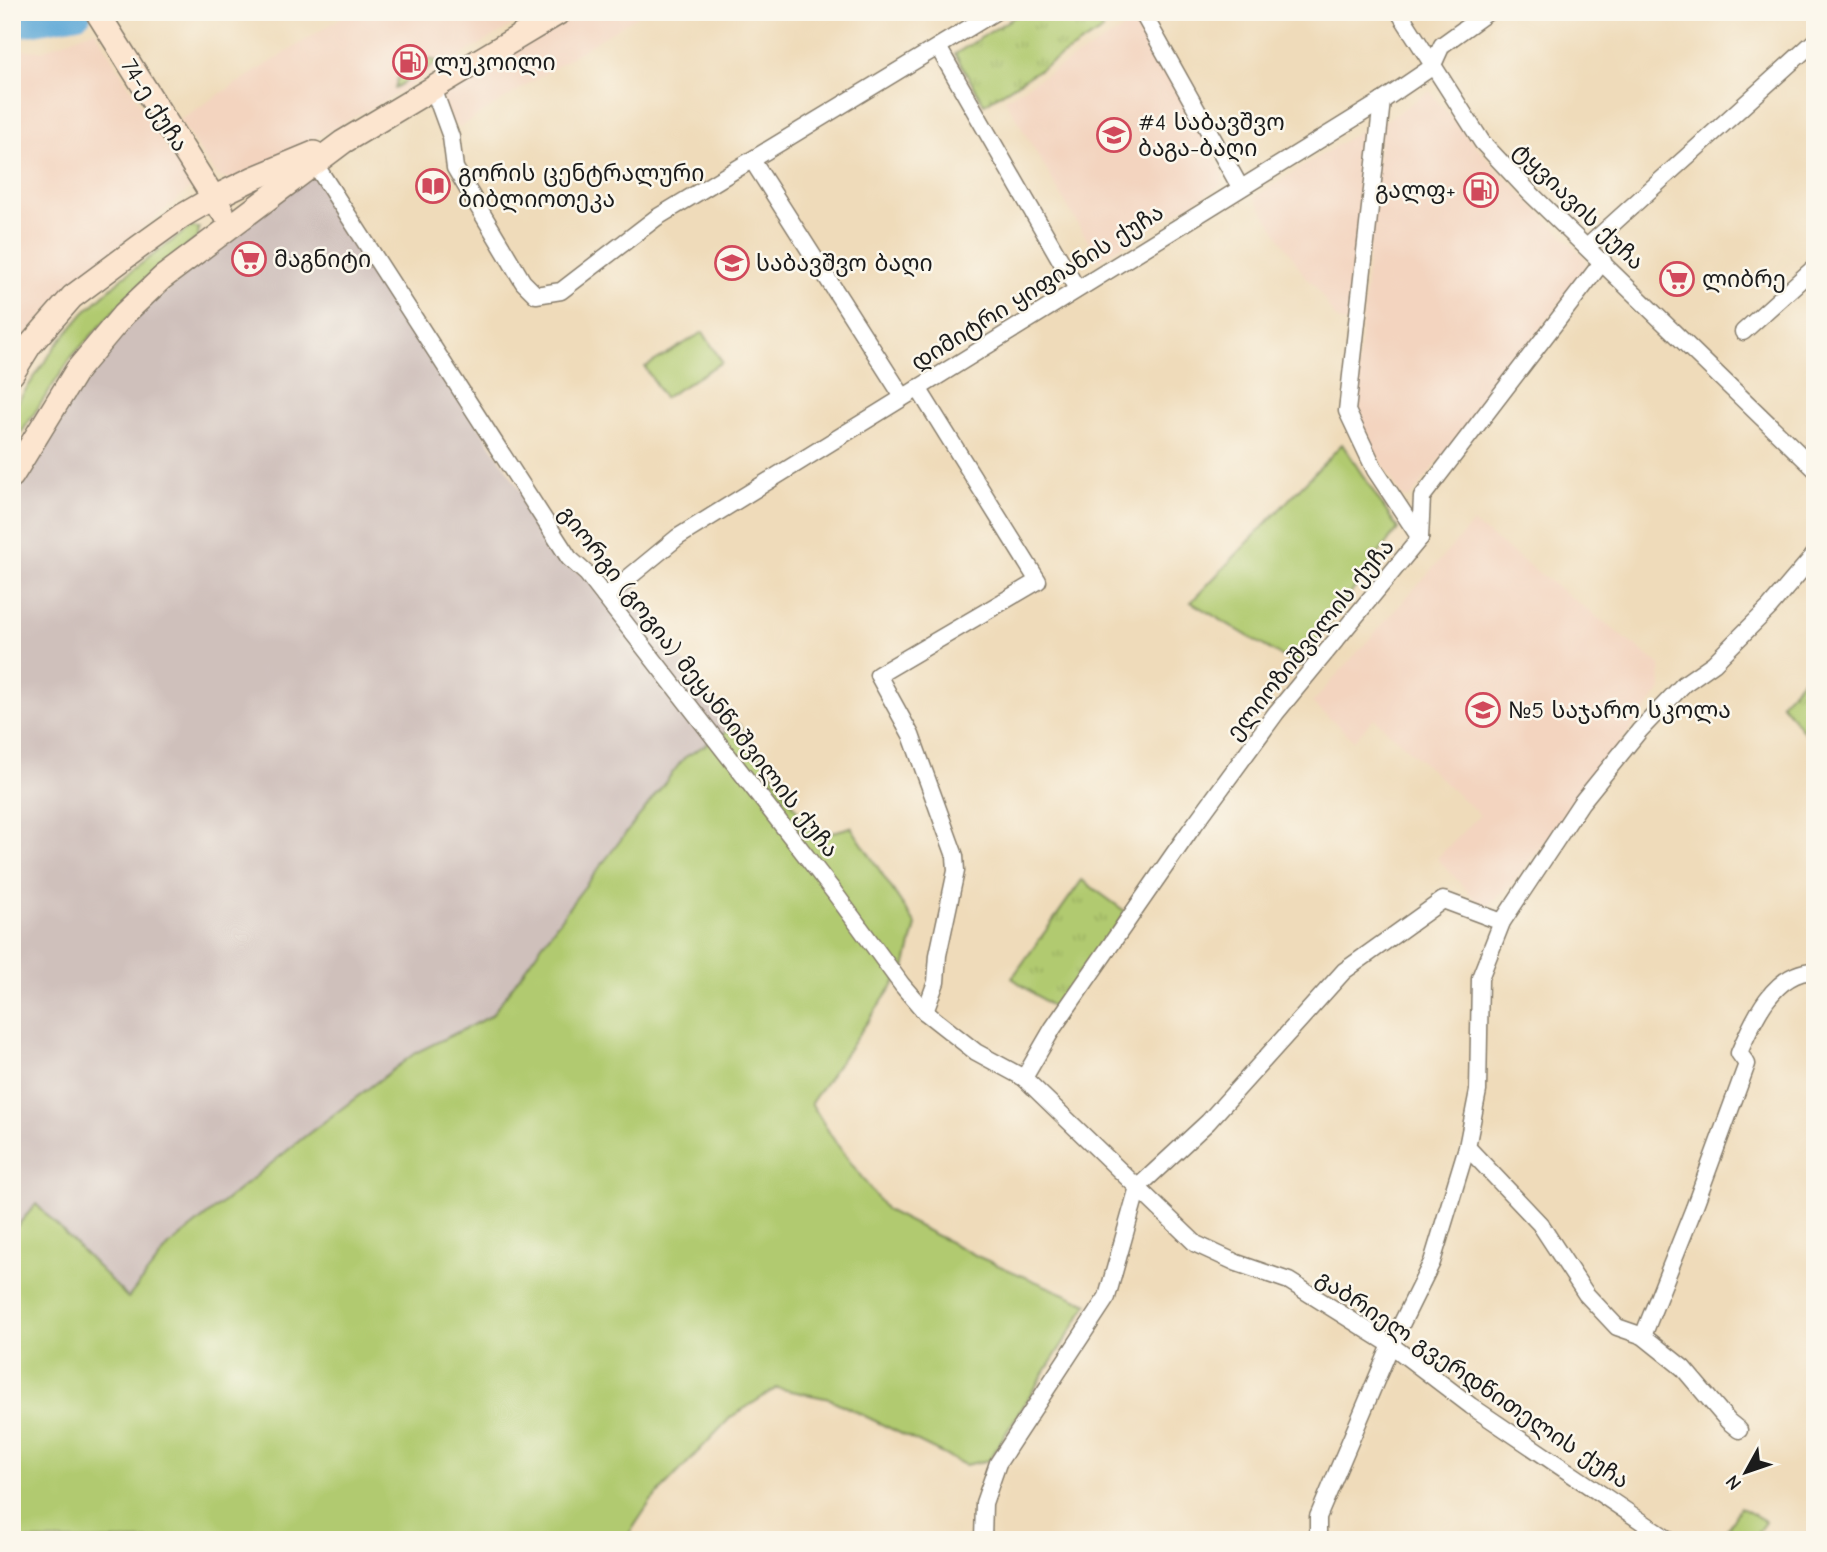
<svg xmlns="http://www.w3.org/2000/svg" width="1827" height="1552" font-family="'Comic Neue','Noto Sans Georgian',sans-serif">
<defs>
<pattern id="park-tufts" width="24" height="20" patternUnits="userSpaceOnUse" patternTransform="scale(1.75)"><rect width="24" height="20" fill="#b1ca70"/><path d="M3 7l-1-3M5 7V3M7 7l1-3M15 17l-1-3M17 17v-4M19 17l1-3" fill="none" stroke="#98ad60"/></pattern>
</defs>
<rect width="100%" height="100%" fill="#fbf7ec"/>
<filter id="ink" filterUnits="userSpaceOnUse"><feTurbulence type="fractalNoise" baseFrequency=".0143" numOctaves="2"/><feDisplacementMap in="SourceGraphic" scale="14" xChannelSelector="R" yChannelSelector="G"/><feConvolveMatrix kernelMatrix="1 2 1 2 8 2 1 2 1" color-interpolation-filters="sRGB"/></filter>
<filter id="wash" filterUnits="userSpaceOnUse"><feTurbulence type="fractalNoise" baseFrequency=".00686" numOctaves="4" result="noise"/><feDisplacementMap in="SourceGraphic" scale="28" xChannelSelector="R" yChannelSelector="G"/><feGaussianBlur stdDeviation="1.57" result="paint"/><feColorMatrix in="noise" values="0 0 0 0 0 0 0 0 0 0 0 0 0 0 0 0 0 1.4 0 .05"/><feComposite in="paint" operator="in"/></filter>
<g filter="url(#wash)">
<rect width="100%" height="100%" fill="#efdbba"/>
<g fill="#f3d4bf">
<path d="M350 12H534L399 93 234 182 217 176 179 120Z"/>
<path d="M575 12H643L460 127 452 123 438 96Z"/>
<path d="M1137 21 1223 172 1222 185 1099 260 1005 99Z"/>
<path d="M95 30 191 188 65 291 12 351V49L41 51Z"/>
<path d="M1429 91 1486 157 1586 259 1587 268 1410 498H1403L1353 417 1381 124Z"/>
<path d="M1363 129 1371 139 1349 325 1336 319 1314 284 1306 278 1254 197Z"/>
<path d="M1473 523 1660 665 1661 690 1510 886 1484 909 1437 858 1480 815 1374 718 1354 740 1312 703Z"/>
</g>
<path fill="#cfc0bb" d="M310 175 322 183 570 567 610 593 630 580 729 730 684 758 572 903 491 1016 415 1053 169 1246 128 1298 37 1204 12 1232V496L69 403 131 321 224 241Z"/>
<g fill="#b1ca70" stroke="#667346" stroke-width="2">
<path d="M430 59 439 62 395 88 397 79Z"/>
<path d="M191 227 199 228 198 237 133 291 73 355 12 447V410L55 347 84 313 122 278Z"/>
<path d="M703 332 722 362 664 398 645 367Z"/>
<path d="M1342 444 1398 529 1385 545 1299 667 1191 602Z"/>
<path d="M739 724 815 837 851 827 916 925 905 968 811 1103 834 1140 886 1210 979 1257 1088 1304 989 1460 965 1465 830 1399 777 1388 731 1417 651 1501 625 1540H12V1232L36 1204 128 1298 169 1246 304 1137 415 1053 491 1016 572 903 684 758Z"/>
<path d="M1740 1507 1765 1521 1754 1540H1721Z"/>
</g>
<g fill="url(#park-tufts)" stroke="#667346" stroke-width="2">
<path d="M1022 12H1092L1103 30 984 104 955 54Z"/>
<path d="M1815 666V745L1781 703Z"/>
<path d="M1082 880 1126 912 1057 1010 1012 978Z"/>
</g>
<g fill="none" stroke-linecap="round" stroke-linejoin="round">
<path stroke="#5fa9d7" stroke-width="30" d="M12 24 77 12"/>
</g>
</g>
<g filter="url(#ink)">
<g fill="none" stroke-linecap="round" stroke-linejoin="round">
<g stroke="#867c6b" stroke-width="19">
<g id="street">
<path d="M1142 12 1240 187"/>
<path d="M1399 12 1482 142 1529 192 1815 469"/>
<path d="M938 47 1077 289"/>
<path d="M433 88 451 137 455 168 523 282 536 295 561 291 656 218 995 12"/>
<path d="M1382 101 1347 411 1375 470 1420 538"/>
<path d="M752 160 903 397"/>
<path d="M315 164 569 558 587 574 834 892 902 985 925 1012 976 1052 1024 1078 1196 1244 1237 1263 1289 1281 1391 1345 1471 1406 1669 1540"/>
<path d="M1587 247 1815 41"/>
<path d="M1743 332 1815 267"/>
<path d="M918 388 1038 581 878 675 911 735 955 856 956 871 938 955 936 982 925 1012"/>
<path d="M1420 538 1422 497 1603 261"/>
<path d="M605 597 678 537 1382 101 1432 67 1442 45 1488 12"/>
<path d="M1024 1078 1053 1028 1189 832 1276 713 1420 538"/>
<path d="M1467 1147 1540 1224 1586 1294 1617 1327 1643 1336 1683 1368 1728 1421 1739 1430"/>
<path d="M1643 1336 1694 1208 1747 1064 1739 1053C1753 1020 1774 971 1815 971"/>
<path d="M983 1540 984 1503 998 1463 1107 1297 1138 1187 1208 1122 1344 971 1443 900 1502 922"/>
<path d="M1318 1540V1517L1391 1345 1432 1262 1467 1147 1478 1091 1480 978 1502 922 1581 803 1640 730 1684 684 1714 663 1769 608 1815 554"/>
</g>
</g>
<g stroke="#867c6b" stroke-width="26">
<g id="secondary">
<path d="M97 12 222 211"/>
<path d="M12 374 30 345 72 297 139 247 182 216 213 198 254 178 314 153"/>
<path d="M12 476 77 370 124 314 162 278 343 142 560 12"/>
</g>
</g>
<use href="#street" stroke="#fff" stroke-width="16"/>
<use href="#secondary" stroke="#fce5cf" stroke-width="23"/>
</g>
</g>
<defs>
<g id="fuel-ring" transform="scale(1.75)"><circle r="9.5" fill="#fbf7ec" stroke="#d1495b" stroke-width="1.5"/><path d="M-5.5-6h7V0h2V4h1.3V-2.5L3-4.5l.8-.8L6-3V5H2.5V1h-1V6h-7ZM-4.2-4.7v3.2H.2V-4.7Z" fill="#d1495b"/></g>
<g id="school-ring" transform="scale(1.75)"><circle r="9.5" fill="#fbf7ec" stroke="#d1495b" stroke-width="1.5"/><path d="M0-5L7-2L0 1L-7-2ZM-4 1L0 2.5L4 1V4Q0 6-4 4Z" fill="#d1495b"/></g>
<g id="library-ring" transform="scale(1.75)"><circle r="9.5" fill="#fbf7ec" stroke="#d1495b" stroke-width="1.5"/><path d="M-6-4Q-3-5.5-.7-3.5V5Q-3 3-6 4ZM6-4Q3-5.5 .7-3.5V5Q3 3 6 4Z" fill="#d1495b"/></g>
<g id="supermarket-ring" transform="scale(1.75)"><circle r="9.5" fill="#fbf7ec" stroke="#d1495b" stroke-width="1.5"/><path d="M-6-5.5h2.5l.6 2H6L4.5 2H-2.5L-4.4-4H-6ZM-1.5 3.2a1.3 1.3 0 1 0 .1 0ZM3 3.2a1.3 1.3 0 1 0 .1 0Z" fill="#d1495b"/></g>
</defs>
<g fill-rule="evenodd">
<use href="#fuel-ring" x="410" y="62"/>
<use href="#school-ring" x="1114" y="135"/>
<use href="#library-ring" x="433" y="186"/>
<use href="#fuel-ring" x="1481" y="190"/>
<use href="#supermarket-ring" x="249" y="259"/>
<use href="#school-ring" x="732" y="263"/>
<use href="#supermarket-ring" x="1677" y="279"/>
<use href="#school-ring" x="1483" y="710"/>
</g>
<g text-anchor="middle" stroke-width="5" stroke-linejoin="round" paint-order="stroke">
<g font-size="23" fill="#1c1c1c" stroke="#fbf7ec" text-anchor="start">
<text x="434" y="70">ლუკოილი</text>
<text x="1138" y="130">#4 საბავშვო<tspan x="1138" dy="26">ბაგა-ბაღი</tspan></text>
<text x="458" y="181">გორის ცენტრალური<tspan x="458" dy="26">ბიბლიოთეკა</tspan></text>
<text x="1456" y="198" text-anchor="end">გალფ+</text>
<text x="274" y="267">მაგნიტი</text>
<text x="756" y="271">საბავშვო ბაღი</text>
<text x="1702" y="287">ლიბრე</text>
<text x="1508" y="718">№5 საჯარო სკოლა</text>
</g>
<g font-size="23" fill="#1c1c1c" stroke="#fbf7ec">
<text transform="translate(155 105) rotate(58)" y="8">74-ე ქუჩა</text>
<text transform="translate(1579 206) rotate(44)" y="8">ტყვიავის ქუჩა</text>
<text transform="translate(1037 287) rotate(-32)" y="8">დიმიტრი ყიფიანის ქუჩა</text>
<text transform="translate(1310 639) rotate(-51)" y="8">ელიოზიშვილის ქუჩა</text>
<text transform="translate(699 681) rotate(52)" y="8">გიორგი (გოგია) მეყანწიშვილის ქუჩა</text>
<text transform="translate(1473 1379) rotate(34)" y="8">გაბრიელ გვერდწითელის ქუჩა</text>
</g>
</g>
<rect width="1827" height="1552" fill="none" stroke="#fbf7ec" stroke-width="42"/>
<g transform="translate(1746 1472) rotate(230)" stroke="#fbf7ec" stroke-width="5" paint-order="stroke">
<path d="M0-5L12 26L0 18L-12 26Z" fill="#1c1c1c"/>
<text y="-10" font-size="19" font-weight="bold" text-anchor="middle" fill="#1c1c1c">N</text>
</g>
</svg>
